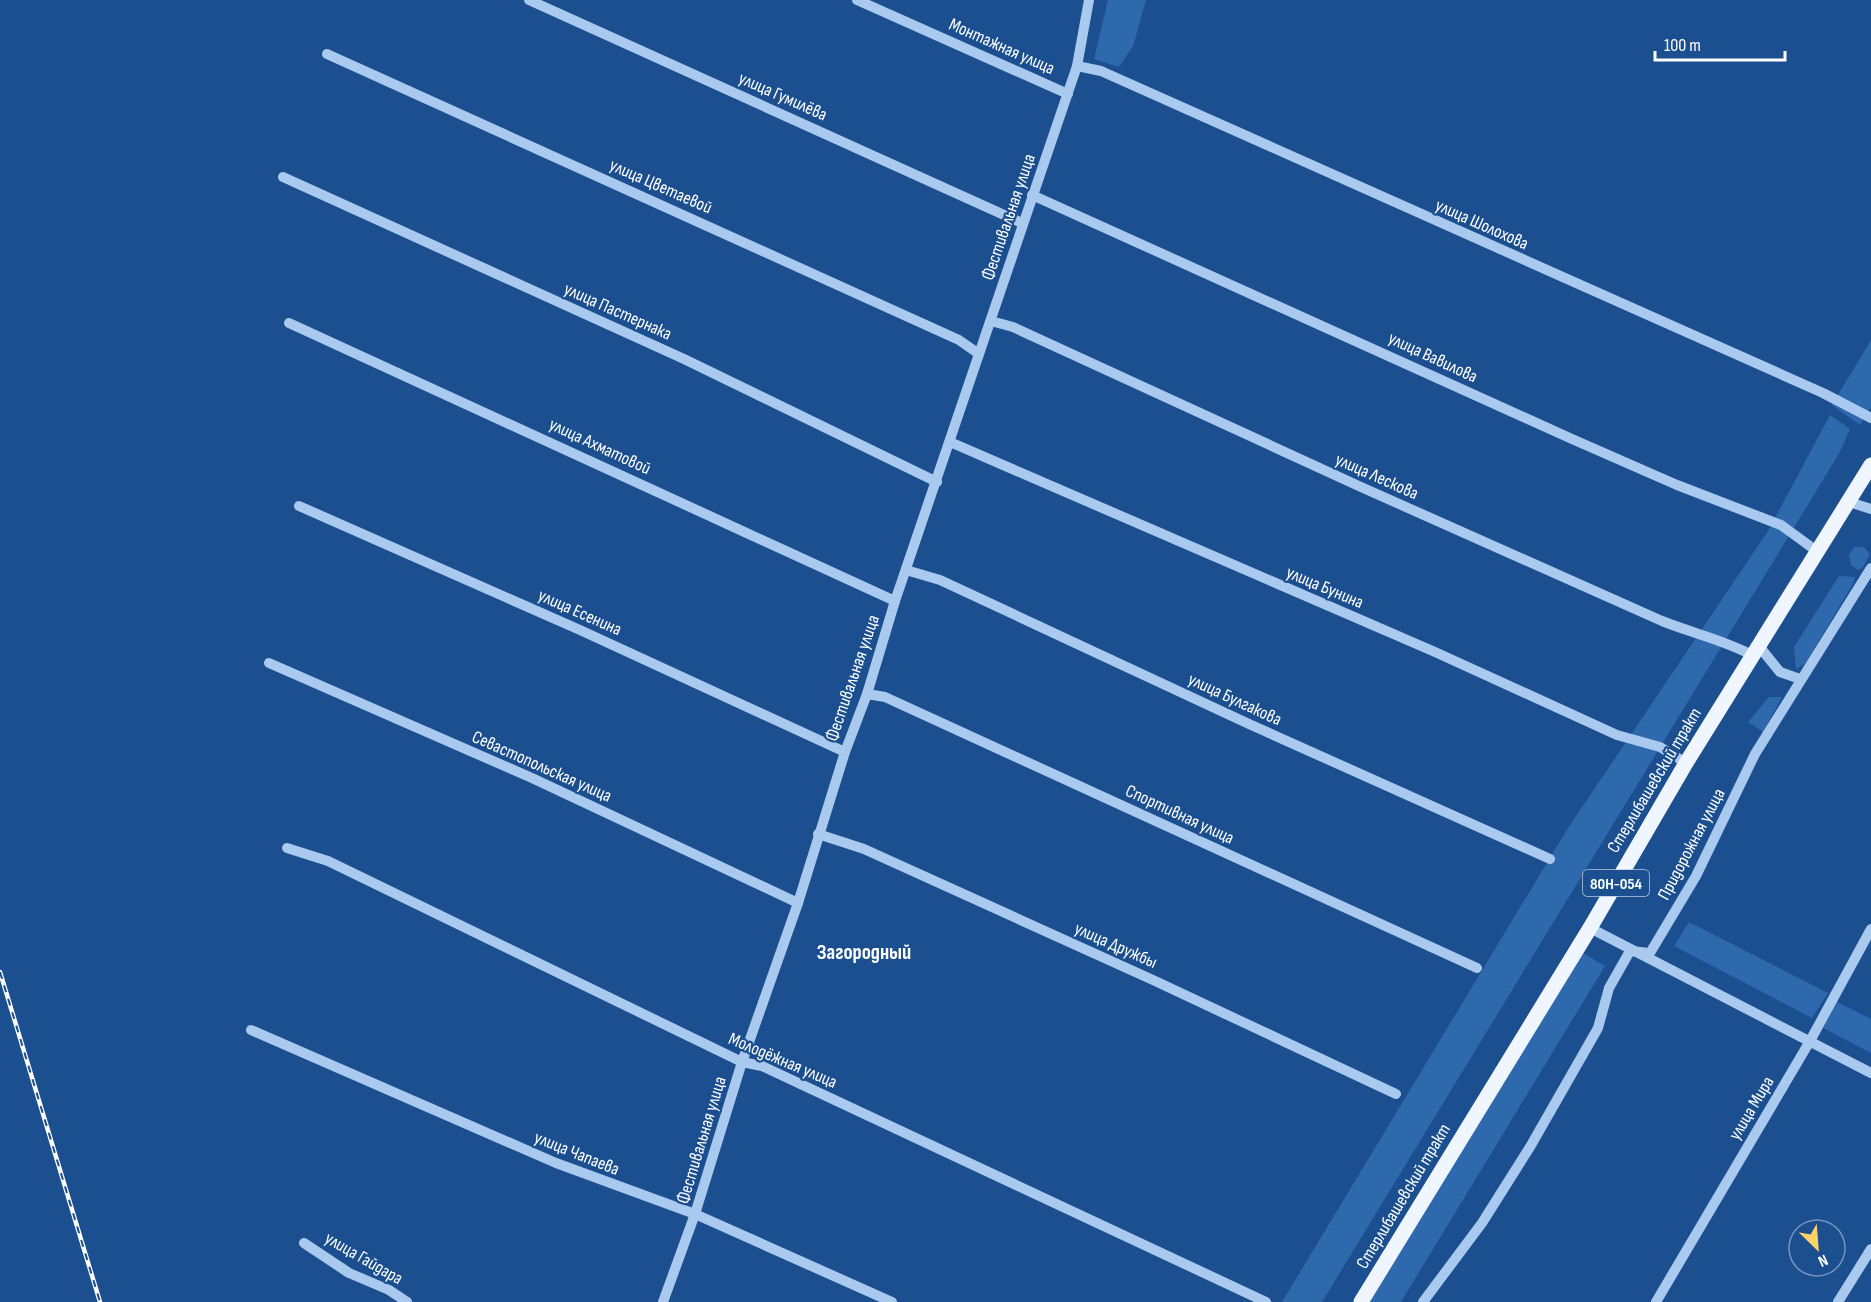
<svg xmlns="http://www.w3.org/2000/svg" width="1871" height="1302" font-family="'Sofia Sans Condensed',sans-serif">
<rect width="100%" height="100%" fill="#1b4f8f"/>
<g fill="#2e69ad">
<path d="M1108 0H1146L1133 46 1119 67 1094 59Z"/>
<path d="M1871 340V407L1860 425 1832 405Z"/>
<path d="M1830 415 1850 429 1840 452 1322 1302H1282L1568 828 1768 531Z"/>
<path d="M1854 547H1864L1870 554 1863 567 1858 570 1851 565 1849 555Z"/>
<path d="M1839 576 1855 577 1854 582 1805 664 1796 669 1794 647Z"/>
<path d="M1769 697H1782L1763 732 1748 722Z"/>
<path d="M1689 922 1828 993 1812 1018 1674 946Z"/>
<path d="M1581 952 1605 966 1401 1302H1369Z"/>
<path d="M1837 1002 1871 1019V1053L1823 1028Z"/>
</g>
<g fill="none" stroke-linecap="round" stroke-linejoin="round">
<g stroke="#a9c9ee" stroke-width="10">
<path d="M529 0 1022 223"/>
<path d="M857 0 1068 94"/>
<path d="M327 54 959 340 979 354"/>
<path d="M1077 66 1101 71 1823 393 1871 418"/>
<path d="M283 177 684 359 937 482"/>
<path d="M1032 195 1572 439 1677 485 1781 525 1818 552"/>
<path d="M991 321 1013 327 1361 487 1662 621C1692 633 1724 640 1752 655"/>
<path d="M289 323 895 601"/>
<path d="M950 442 1435 652 1617 735 1660 747 1686 763"/>
<path d="M1849 502 1871 509"/>
<path d="M299 506 580 630 845 752"/>
<path d="M906 570 940 580 1249 724 1550 859"/>
<path d="M1758 645 1780 672 1800 679"/>
<path d="M269 663 532 778 798 903"/>
<path d="M867 694 885 697 1477 968"/>
<path d="M818 834 864 849 1153 980 1396 1094"/>
<path d="M287 848 328 861 742 1062 762 1066 1266 1302"/>
<path d="M1590 928 1871 1073"/>
<path d="M251 1030 556 1163 695 1214 892 1302"/>
<path d="M304 1243 349 1273 389 1290 407 1302"/>
<path d="M663 1302 695 1214 742 1062 798 903 845 752 867 694 895 601 1077 66 1089 0"/>
<path d="M1423 1302 1482 1223 1530 1147 1598 1028 1609 988 1630 951 1650 953 1696 876 1755 754 1871 568"/>
<path d="M1656 1302 1810 1041 1871 929"/>
<path d="M1838 1302 1871 1249"/>
</g>
<path stroke="#f0f6ff" stroke-width="15" d="M1361 1302 1590 928 1686 763 1871 465"/>
<g stroke="#fff" stroke-width="4.5">
<path id="rail" d="M0 972 100 1302"/>
</g>
<use href="#rail" stroke="#1b4f8f" stroke-width="2" stroke-dasharray="7" stroke-linecap="butt"/>
</g>
<g text-anchor="middle" stroke-width="4.5" stroke-linejoin="round" paint-order="stroke">
<rect fill="#1b4f8f" stroke="#bbcadd" stroke-width="1.5" x="1583" y="870" width="66" height="26" rx="4.5"/>
<g font-size="16" font-weight="bold" fill="#fff">
<text x="1616" y="889">80Н-054</text>
</g>
<g font-size="18" fill="#fff" stroke="#1b4f8f">
<text transform="translate(1002 46) rotate(24)" y="6">Монтажная улица</text>
<text transform="translate(783 96) rotate(24)" y="6">улица Гумилёва</text>
<text transform="translate(661 186) rotate(24)" y="6">улица Цветаевой</text>
<text transform="translate(1008 217) rotate(-71)" y="6">Фестивальная улица</text>
<text transform="translate(1482 224) rotate(24)" y="6">улица Шолохова</text>
<text transform="translate(618 311) rotate(24)" y="6">улица Пастернака</text>
<text transform="translate(1433 357) rotate(25)" y="6">улица Вавилова</text>
<text transform="translate(600 446) rotate(25)" y="6">улица Ахматовой</text>
<text transform="translate(1377 476) rotate(24)" y="6">улица Лескова</text>
<text transform="translate(1325 587) rotate(23)" y="6">улица Бунина</text>
<text transform="translate(580 612) rotate(24)" y="6">улица Есенина</text>
<text transform="translate(852 678) rotate(-71)" y="6">Фестивальная улица</text>
<text transform="translate(1235 699) rotate(25)" y="6">улица Булгакова</text>
<text transform="translate(542 766) rotate(24)" y="6">Севастопольская улица</text>
<text transform="translate(1654 780) rotate(-59)" y="6">Стерлибашевский тракт</text>
<text transform="translate(1180 814) rotate(25)" y="6">Спортивная улица</text>
<text transform="translate(1691 844) rotate(-62)" y="6">Придорожная улица</text>
<text transform="translate(1116 945) rotate(24)" y="6">улица Дружбы</text>
<text transform="translate(783 1060) rotate(23)" y="6">Молодёжная улица</text>
<text transform="translate(1751 1108) rotate(-59)" y="6">улица Мира</text>
<text transform="translate(701 1140) rotate(-73)" y="6">Фестивальная улица</text>
<text transform="translate(577 1153) rotate(22)" y="6">улица Чапаева</text>
<text transform="translate(1403 1196) rotate(-59)" y="6">Стерлибашевский тракт</text>
<text transform="translate(364 1258) rotate(30)" y="6">улица Гайдара</text>
</g>
<g font-size="21" font-weight="bold" fill="#fff" stroke="#1b4f8f">
<text x="864" y="959">Загородный</text>
</g>
</g>
<g transform="translate(1817 1248) rotate(155)"><circle r="28" fill="#1b4f8f" stroke="#7695bc" stroke-width="1.5"/>
<path d="M0-4.5L10 22L0 15L-10 22Z" fill="#ffd166"/>
<text y="-9" font-size="16" font-weight="bold" text-anchor="middle" fill="#ffffff">N</text>
</g>
<path d="M1655 51v9h130v-9" fill="none" stroke="#ffffff" stroke-width="3"/>
<text x="1664" y="51" font-size="18" fill="#ffffff" stroke="#1b4f8f" stroke-width="4.5" paint-order="stroke">100 m</text>
</svg>
